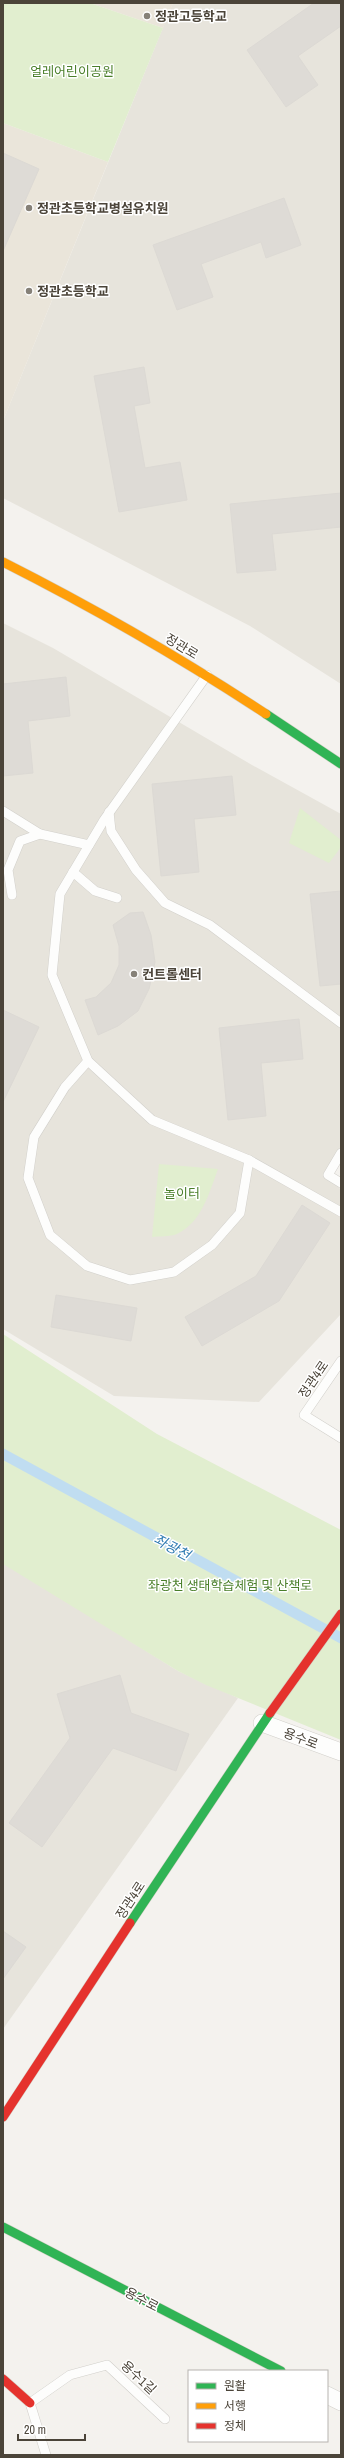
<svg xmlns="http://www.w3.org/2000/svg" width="344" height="2458" font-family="'Archivo Narrow','Noto Sans KR',sans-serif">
<rect width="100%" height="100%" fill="#f4f2ee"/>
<g fill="#e7e4dc">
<path d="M173 3H341V684L250 626 3 498V421Z"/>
<path d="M3 623 53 648 252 765 341 814V1153L328 1175 341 1190V1314L259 1402 114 1396 3 1329Z"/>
<path d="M3 1562 178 1671 238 1698 3 2029Z"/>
</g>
<g fill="#eae5da">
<path d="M90 3H173L163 28Z"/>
<path d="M3 123 108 162 3 421Z"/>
</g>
<g fill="#e1eecf">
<path d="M3 3H90L163 28 108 162 3 123Z"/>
<path d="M300 808 341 840V847L329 863 289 843Z"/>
<path d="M159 1164 218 1169C209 1193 202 1222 177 1234 170 1237 159 1236 152 1237Z"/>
<path d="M3 1334 157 1434 341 1530V1740L206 1685 178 1671 3 1564Z"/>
</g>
<path fill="#c0ddf1" d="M3 1448 341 1632V1644L3 1460Z"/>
<g fill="#dedbd6" stroke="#dcd9d4">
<path d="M314 3H341V26L298 56 318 85 286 107 247 50Z"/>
<path d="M3 153 39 169 3 251Z"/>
<path d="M284 198 301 245 266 258 261 242 201 264 213 297 177 310 153 245Z"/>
<path d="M144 367 150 403 134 406 145 468 180 462 187 500 119 512 94 376Z"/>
<path d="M341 493V527L272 534 276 570 237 573 230 504Z"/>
<path d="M66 677 70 716 28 721 33 773 3 776V684Z"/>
<path d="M232 776 236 815 194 819 199 872 161 876 152 784Z"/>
<path d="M341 891V984L320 986 310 894Z"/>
<path d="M143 912 151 935 155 962 149 989 138 1011 118 1026 98 1035 85 1000 96 997 111 983 119 965V946L113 925 130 913Z"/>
<path d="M3 1010 39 1027 3 1102Z"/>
<path d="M299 1019 303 1059 261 1063 266 1116 228 1120 219 1028Z"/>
<path d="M302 1205 330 1223 279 1301 202 1346 185 1317 256 1276Z"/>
<path d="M56 1295 137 1308 131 1341 51 1327Z"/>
<path d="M120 1675 131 1713 189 1734 176 1771 113 1748 42 1847 9 1823 70 1738 57 1694Z"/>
<path d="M3 1931 26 1947 3 1979Z"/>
</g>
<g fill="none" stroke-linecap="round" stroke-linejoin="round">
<g stroke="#d2d0cb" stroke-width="10">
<g id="lane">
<path d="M207 675 104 820 60 894 52 975 88 1061 152 1120 249 1160 341 1212"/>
<path d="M3 811 40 834"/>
<path d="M109 812 111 831 136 870 165 903 210 925 341 1023"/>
<path d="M73 872 95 891 117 898"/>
<path d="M12 895 8 870 20 841 40 834 89 845"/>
<path d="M88 1061 65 1087 34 1137 28 1178 50 1235 87 1266 130 1280 174 1272 212 1245 240 1213 249 1160"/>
<path d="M341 1153 328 1175 341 1183"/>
<path d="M341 1361 304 1415 341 1438"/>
<path d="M46 2455 30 2403 70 2375 107 2365 165 2419"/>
</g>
</g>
<g stroke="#d2d0cb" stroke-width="18">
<g id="street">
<path d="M262 1723 341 1752"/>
<path d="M327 2395 341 2402"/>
</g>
</g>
<g stroke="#d3cfc5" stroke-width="10">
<g id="fast">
<path d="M266 714 341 764"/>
<path d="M130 1923 270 1713"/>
<path d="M3 2227 281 2371"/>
</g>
</g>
<g stroke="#d3cfc5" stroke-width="10">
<path id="slow" d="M3 562C94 608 181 658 266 714"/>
</g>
<g stroke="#d3cfc5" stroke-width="10">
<g id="jam">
<path d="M270 1713 341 1614"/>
<path d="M3 2117 130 1923"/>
<path d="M3 2379 30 2403"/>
</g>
</g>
<use href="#lane" stroke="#fdfdfc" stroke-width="9"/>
<use href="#street" stroke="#fdfdfc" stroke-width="17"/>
<use href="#fast" stroke="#30b455" stroke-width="9"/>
<use href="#slow" stroke="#ff9f0a" stroke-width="9"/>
<use href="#jam" stroke="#e5322d" stroke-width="9"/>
</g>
<g fill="#868178" stroke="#fff" stroke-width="1.5">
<circle cx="147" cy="16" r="4"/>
<circle cx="29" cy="208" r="4"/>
<circle cx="29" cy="291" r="4"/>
<circle cx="134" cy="974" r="4"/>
</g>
<g text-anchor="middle" stroke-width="3" stroke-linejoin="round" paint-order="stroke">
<g font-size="13" font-weight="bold" fill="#4b4439" stroke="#fff" text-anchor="start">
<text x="155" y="21">정관고등학교</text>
<text x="37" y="213">정관초등학교병설유치원</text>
<text x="37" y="296">정관초등학교</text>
<text x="142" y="979">컨트롤센터</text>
</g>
<g font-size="13" fill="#4a7f2a" stroke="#fff">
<text x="72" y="76">얼레어린이공원</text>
<text x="182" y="1198">놀이터</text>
<text x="230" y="1590">좌광천 생태학습체험 및 산책로</text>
</g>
<g font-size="13" fill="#4b4439" stroke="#fff">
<text transform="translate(182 646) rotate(31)" y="5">정관로</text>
<text transform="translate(313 1379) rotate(-56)" y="5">정관4로</text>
<text transform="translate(301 1738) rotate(21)" y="5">용수로</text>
<text transform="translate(130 1900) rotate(-57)" y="5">정관4로</text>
<text transform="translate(142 2299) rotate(27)" y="5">용수로</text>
<text transform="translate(139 2377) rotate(43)" y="5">용수1길</text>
</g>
<g font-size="14" font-style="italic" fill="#2e7ab2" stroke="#fff">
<text transform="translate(172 1547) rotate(28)" y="5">좌광천</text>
</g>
</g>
<rect width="344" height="2458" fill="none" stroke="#4b4439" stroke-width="8"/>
<rect x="188" y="2370" width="140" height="72" fill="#ffffff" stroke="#b7b4b0"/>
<rect x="196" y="2383" width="20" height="6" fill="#30b455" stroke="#b7b4b0"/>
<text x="224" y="2390" font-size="12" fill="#4b4439">원활</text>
<rect x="196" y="2403" width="20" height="6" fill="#ff9f0a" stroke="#b7b4b0"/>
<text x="224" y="2410" font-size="12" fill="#4b4439">서행</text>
<rect x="196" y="2423" width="20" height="6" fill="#e5322d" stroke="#b7b4b0"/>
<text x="224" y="2430" font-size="12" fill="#4b4439">정체</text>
<path d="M18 2434v6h67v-6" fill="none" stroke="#4b4439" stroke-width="2"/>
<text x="24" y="2434" font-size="12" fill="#4b4439" stroke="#ffffff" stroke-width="3" paint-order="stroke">20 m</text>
</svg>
